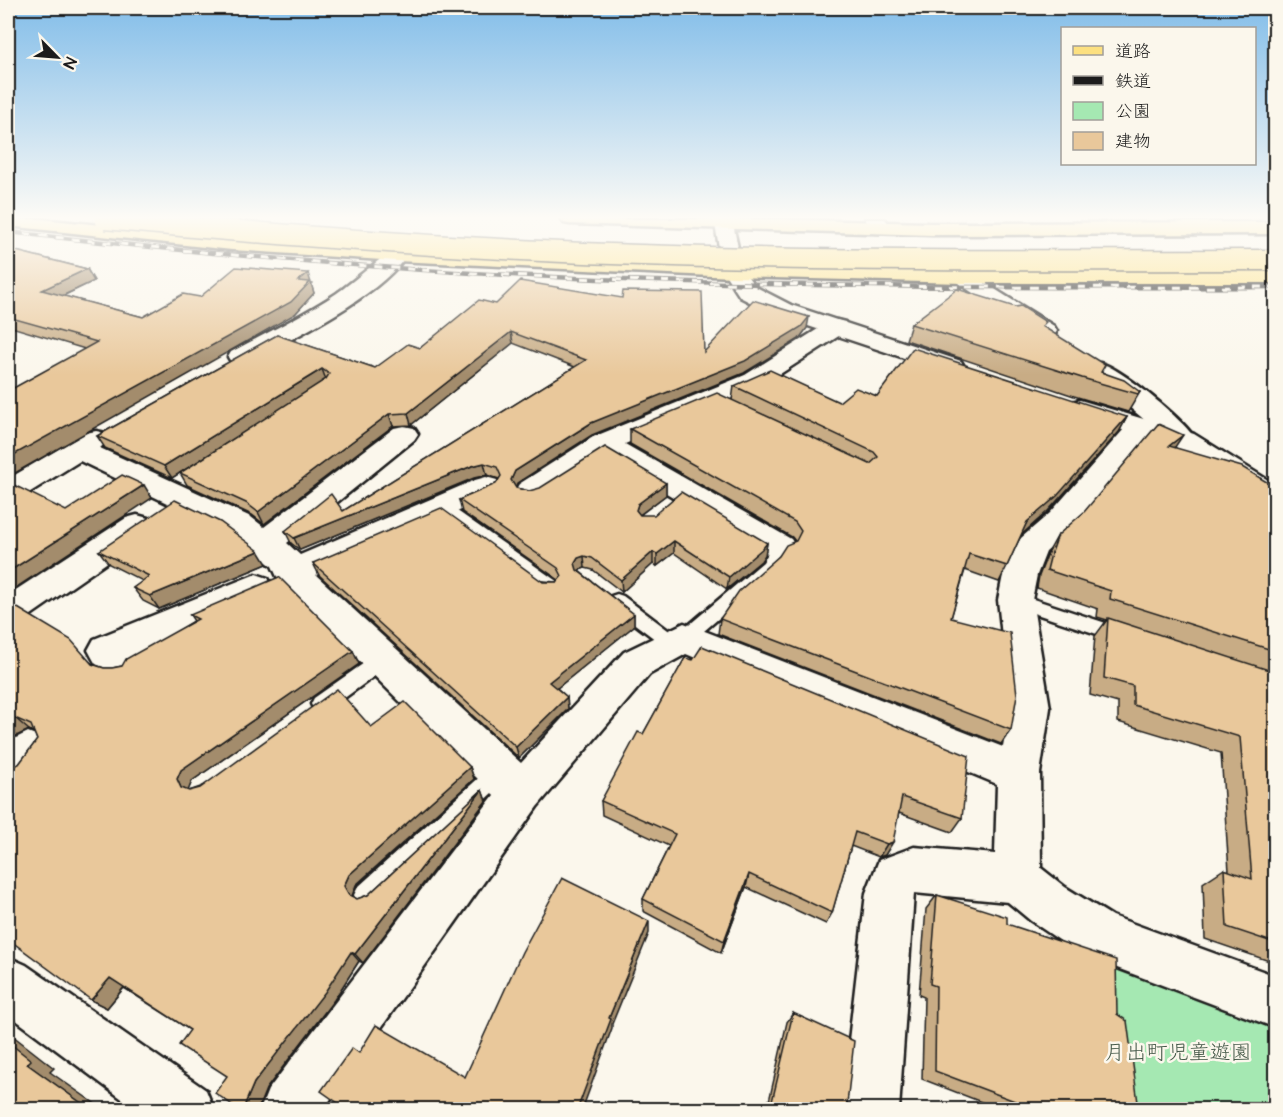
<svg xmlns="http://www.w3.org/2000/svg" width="1283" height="1117" font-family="'Architects Daughter','Klee One',sans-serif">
<rect width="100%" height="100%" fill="#fbf7ec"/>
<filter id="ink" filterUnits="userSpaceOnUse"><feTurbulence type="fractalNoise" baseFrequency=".0167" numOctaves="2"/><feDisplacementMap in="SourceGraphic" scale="12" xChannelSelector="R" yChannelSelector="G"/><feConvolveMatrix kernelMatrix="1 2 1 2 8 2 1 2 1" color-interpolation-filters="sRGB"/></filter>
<g filter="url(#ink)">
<path fill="#a5e8b2" stroke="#608267" stroke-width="1.5" d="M1105 961 1275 1029V1109H1127Z"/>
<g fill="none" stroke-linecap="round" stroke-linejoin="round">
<g stroke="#1c1c1c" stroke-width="5">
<g id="service">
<path d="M441 502 446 503 558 582 561 587 558 592 552 593 546 592 436 511 433 507Z"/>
<path d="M780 541 786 543 788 547 775 570 690 643 683 645 680 649 674 651 668 649 611 606 608 601 611 596 617 594 623 596 676 636 763 562 774 543Z"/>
<path d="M1015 593 1127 630 1130 635 1127 640 1121 642 1009 605 1006 600 1009 595Z"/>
<path d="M384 651 391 654 393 659 391 664 328 710 321 712 314 710 311 704 314 698 377 654Z"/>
<path d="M500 762 507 765 511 772 507 779 374 903 366 907 358 903 354 895 358 887 493 765Z"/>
</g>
</g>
<g stroke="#1c1c1c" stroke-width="5">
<g id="minor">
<path d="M865 219H885L892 227 890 231C878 234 871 228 865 219Z"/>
<path d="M397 249 404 251 407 255C376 299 296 336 249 362L240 364 231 362 228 357 231 352C267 333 304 315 337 293 351 284 386 252 397 249Z"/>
<path d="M962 271 969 273 1054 326 1057 331 1054 336 1046 338 1038 336 955 281 952 277 955 273Z"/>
<path d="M837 320 845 322 848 327 845 332 763 385 625 444 791 539 796 547 791 555 780 559 769 555 605 456 541 498 530 501 519 498 515 491 519 484 593 437 745 375 829 322Z"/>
<path d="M1100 363C1121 368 1181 418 1194 437L1190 443C1176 446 1170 443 1160 434L1144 441 1072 529 1046 552 1037 575 1032 600 1050 708 1040 773 1041 868 1065 887 1112 916 1276 976V1028L1080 954 1031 921 1008 902 914 893 899 1110H841L866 893 879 860 914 847 995 854 997 784 686 654 650 674 537 807 323 1110H260L268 1090 494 795 279 581 272 566 229 533 80 461 19 499 8 502V479L86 433 96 431 106 433 110 439 100 448 251 517 264 527 394 428 404 426 414 428 418 434 414 440 287 543 300 555 475 480 486 477 497 480 501 487 497 494 316 575 521 763 624 652 684 623 1003 747 1010 708 998 600 1003 575 1016 546 1021 538 1050 513 1124 429 1147 422 1091 375 1088 370 1091 365Z"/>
<path d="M137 515 148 518 153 526 148 534 21 622 8 625V595L126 518Z"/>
<path d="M256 574 268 578 273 587 268 596 133 655 138 665 132 676C107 685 99 671 88 650L94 639Z"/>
<path d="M28 732 43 738 49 751C40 770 27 780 8 787V742Z"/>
<path d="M8 957 26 965 206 1090 214 1110H137L8 1014Z"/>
</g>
</g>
<g stroke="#1c1c1c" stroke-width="5">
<g id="secondary">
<path d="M722 219 730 220 733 224 743 271 756 287 791 305 961 361 964 366 961 371 952 373 943 371 775 315 740 297 723 271 715 224Z"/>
<path d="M1080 400 1194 434 1276 485V509L1265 506 1174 446 1071 414 1067 408 1071 402Z"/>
</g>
</g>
<g stroke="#1c1c1c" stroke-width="5">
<g id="primary">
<path d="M8 219H41L232 238 397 249 733 265 962 271H1276V283H962L733 277 397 261 232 250 8 226Z"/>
<path d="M561 219H766L932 223 1276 222V234L932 235 570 224 564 223Z"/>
</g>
</g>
<use href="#service" fill="#fbf7ec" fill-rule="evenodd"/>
<use href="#minor" fill="#fbf7ec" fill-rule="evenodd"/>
<use href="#secondary" fill="#fbf7ec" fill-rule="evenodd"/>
<use href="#primary" fill="#fce080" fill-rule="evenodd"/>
<g stroke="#1c1c1c" stroke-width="4.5">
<path id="rail" d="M8 232C162 249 317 264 472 273 740 288 1008 288 1276 287"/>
</g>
<use href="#rail" stroke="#fbf7ec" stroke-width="3" stroke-dasharray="8" stroke-linecap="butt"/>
<g stroke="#1c1c1c" stroke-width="23" stroke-linecap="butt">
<path id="motorway-bridge" d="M105 219C295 237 485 251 675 256 875 262 1076 260 1276 260"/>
</g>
<use href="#motorway-bridge" stroke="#fce080" stroke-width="20"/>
</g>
<g fill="#c8ac85" stroke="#1c1c1c" stroke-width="1.5">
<path d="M8 249 87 269 94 281 63 296 143 317 200 297 312 284 311 285 314 293 295 314 85 349 8 326Z"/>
<path d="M496 304 704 352 807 328 799 339 744 373 592 435 517 483 515 487 516 488 529 491 666 483V495L640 515 767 543 765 555 761 561 727 589 674 553 657 566 653 564 622 592 593 570 585 568 579 570V571L634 614V626L557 688 567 697 568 709 519 758 319 575 313 563 557 582 559 580 462 512 459 500 496 484 499 479 487 475 474 478 300 550 291 543 285 531 343 511 575 367 513 343 411 425 393 426 264 524 252 515 187 485 180 473 243 433 172 478 105 448 97 436 277 335 375 368 420 348Z"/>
<path d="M911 324 1044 327 1102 372 1140 392 1128 412 1074 396 906 340Z"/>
<path d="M734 386 839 402 877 396 1127 417 1119 432 1048 511 1021 535 1007 566 999 582 965 570 951 618 1011 730 1001 744 718 634 720 619 779 556 795 541 792 537 630 444V429L732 400Z"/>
<path d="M1175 448 1275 487V963L1205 939 1203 883 1224 869 1229 871 1221 753 1118 722V703L1090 695 1095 636 1107 620 1097 617 1098 609 1037 588 1039 576 1048 553 1058 535Z"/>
<path d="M99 551 267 564 159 609 143 601 133 588 143 581 109 564Z"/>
<path d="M8 612 93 664 104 668H112L122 666 194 621 190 615 353 651 359 664 192 781 188 790 189 791 371 727 470 767 474 779 356 885 352 896 357 899 368 895 482 790 486 801 363 963 359 961 334 1000 266 1089 259 1107 240 1110 227 1076 190 1030 124 988 107 1008 91 1000 19 764 37 740 34 732 29 730 8 740Z"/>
<path d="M685 658 962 818 952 832 899 813 885 855 879 857 851 846 832 913 826 924 746 887 721 953 643 911V899L669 846 602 815 601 801 643 734Z"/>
<path d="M937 895 1007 924 1117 1014 1139 1110H1002L922 1079 924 997 919 995 926 909Z"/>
<path d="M793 1013 847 1104 849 1106 856 1110H767L787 1022Z"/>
</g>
<g fill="#a38c6c" stroke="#1c1c1c" stroke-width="1.5">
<path d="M87 269 94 281 49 302 42 290Z"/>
<path d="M308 273 314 293 295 314 8 477V458L298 281Z"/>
<path d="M809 317 807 328 799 339 744 373 592 435 517 483 513 492 511 480 515 471 591 423Z"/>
<path d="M511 332 513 343 411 425 408 413Z"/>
<path d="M322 369 326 380 172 478 164 466Z"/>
<path d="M389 414 393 426 264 524 258 512Z"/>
<path d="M1127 417 1119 432 1048 511 1019 537 1027 522Z"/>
<path d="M1183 435 1171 453 1169 446Z"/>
<path d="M484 463 487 475 474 478 300 550 294 538 472 466Z"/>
<path d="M666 483V495L638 516 636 510 638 504Z"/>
<path d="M144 485 152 498 8 593V572Z"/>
<path d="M674 541V553L657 566V554Z"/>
<path d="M767 543 765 555 761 561 727 589 729 577Z"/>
<path d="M259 551 267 564 159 609 150 596Z"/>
<path d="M653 552V564L622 592 621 580Z"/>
<path d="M584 556 585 568 579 570 576 575 575 563 578 558Z"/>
<path d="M634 614V626L551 693 549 682Z"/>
<path d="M353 651 359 664 192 781 188 791 181 788 177 779 181 770Z"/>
<path d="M567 697 568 709 519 758 516 747Z"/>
<path d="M15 718 29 730 8 740V721Z"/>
<path d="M470 767 474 779 356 885 352 896 357 905 349 895 344 886 349 875Z"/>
<path d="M482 790 486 801 363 963 355 954Z"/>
<path d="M893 842 885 855 879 857 887 844Z"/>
<path d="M749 874 746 887 721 953 724 941Z"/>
<path d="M649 921V933L612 1024V1028L582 1110H577L609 1018Z"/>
<path d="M351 952 359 961 334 1000 266 1089 258 1109 259 1107 264 1110H253L248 1107 245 1104 254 1083Z"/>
<path d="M110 978 125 986 107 1008 91 1000Z"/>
<path d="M8 1032 54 1068 50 1072 104 1110H91L27 1064 8 1042Z"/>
</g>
<g fill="#e9c89b" stroke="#1c1c1c" stroke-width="1.5">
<path d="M8 249 87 269 42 290 143 317 183 294 200 297 236 267 308 273 298 281 310 282 291 302 8 458V391L97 342 8 317Z"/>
<path d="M520 281 622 298 623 291 702 292 704 352 753 300 809 317 801 327 745 361 591 423 515 471 511 480 516 488 529 491 540 488 605 447 666 483 638 504 636 510 640 515H654L681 492 767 543 763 548 729 577 674 541 657 554 653 552 621 580 592 558 584 556 578 558 575 563 577 570 634 614 549 682 567 697 516 747 313 563 441 508 543 582H557L562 576 558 568 459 500 496 484 501 476 497 467 484 463 472 466 294 538 285 531 331 494 343 511 586 360 511 332 408 413 389 414 258 512 246 503 180 473 326 379 329 374 322 369 164 466 97 436 277 335 375 368 408 344 420 348 479 300 496 304Z"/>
<path d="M957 289 1015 307 1021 306 1046 322 1042 326 1105 365 1101 372 1124 380 1140 392 1138 394 1082 378 911 324Z"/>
<path d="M913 348 1127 417 1057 496 1027 522 1007 566 969 554 951 618 1010 633 1017 695 1011 730 720 619 739 591 779 556 786 545 796 541 801 531 795 522 630 429 717 393 870 464 878 457 874 452 734 386 770 370 839 402 856 388 877 396Z"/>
<path d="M1158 424 1183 435 1169 446 1242 467 1275 487V651L1110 599 1111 591 1047 570 1050 558 1058 535 1084 512Z"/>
<path d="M122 475 144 485 8 572V487L14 485 66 511Z"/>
<path d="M175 500 220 522 259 551 150 596 133 588 149 576 99 551Z"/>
<path d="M279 577 353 651 181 770 177 779 181 788 189 791 200 788 337 689 371 727 405 702 470 767 349 875 344 886 349 895 357 899 368 895 482 790 355 954 351 952 325 992 254 1083 245 1104 248 1107H259L258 1110H240L215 1093 227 1076 179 1045 190 1030 110 978 91 1000 8 939V769L19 764 37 740 31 725 15 718 8 721V612L16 607 71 640 92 664 104 668H112L122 666 126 659 198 619 190 615Z"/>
<path d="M1108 618 1275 672V943L1227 927 1224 869 1252 879 1240 737 1133 705V686L1104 678Z"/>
<path d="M702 646 969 756 962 818 902 797 893 842 887 844 855 832 832 913 749 874 724 941 643 899 675 834 601 801 638 732 643 734 685 658 693 660Z"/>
<path d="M562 878 649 921 609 1018 611 1019 577 1110H348L321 1091 352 1048 359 1053 376 1025 465 1077 522 952Z"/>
<path d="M937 895 1007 917V924L1116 960 1117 1014 1127 1021 1139 1110H1029L1028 1106 935 1071 936 986 930 984Z"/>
<path d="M793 1013 854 1041 847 1104 849 1106H857L856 1110H770Z"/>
<path d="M8 1042 31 1060 27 1064 91 1110H8Z"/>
</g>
</g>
<linearGradient id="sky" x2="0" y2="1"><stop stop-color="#82bde9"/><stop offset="0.58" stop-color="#fdfbf6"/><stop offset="1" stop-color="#fdfbf6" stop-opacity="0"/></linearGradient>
<rect width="1283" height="375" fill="url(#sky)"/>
<g text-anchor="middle" stroke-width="5" stroke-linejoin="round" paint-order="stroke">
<g font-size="21" fill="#455949" stroke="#fbf7ec">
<text x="1178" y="1059">月出町児童遊園</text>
</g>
</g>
<rect width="1283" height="1117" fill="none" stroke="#fbf7ec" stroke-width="30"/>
<rect x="15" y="15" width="1253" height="1087" fill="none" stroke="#1c1c1c" stroke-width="2" filter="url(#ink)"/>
<rect x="1061" y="27" width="195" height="138" fill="#fbf7ec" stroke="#a29f99" stroke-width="1.5"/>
<rect x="1073" y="46" width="30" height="9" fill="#fce080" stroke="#a29f99" stroke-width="1.5"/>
<text x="1115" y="57" font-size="18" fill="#1c1c1c">道路</text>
<rect x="1073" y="76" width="30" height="9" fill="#1c1c1c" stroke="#a29f99" stroke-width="1.5"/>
<text x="1115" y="87" font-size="18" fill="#1c1c1c">鉄道</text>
<rect x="1073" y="102" width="30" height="18" fill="#a5e8b2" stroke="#a29f99" stroke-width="1.5"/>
<text x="1115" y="117" font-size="18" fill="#1c1c1c">公園</text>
<rect x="1073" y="132" width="30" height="18" fill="#e9c89b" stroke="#a29f99" stroke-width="1.5"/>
<text x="1115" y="147" font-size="18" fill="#1c1c1c">建物</text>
<g transform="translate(57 57) rotate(115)" stroke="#fbf7ec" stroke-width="4.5" paint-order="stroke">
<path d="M0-4.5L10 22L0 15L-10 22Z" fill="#1c1c1c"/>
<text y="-9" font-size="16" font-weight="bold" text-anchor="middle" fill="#1c1c1c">N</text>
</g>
</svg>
